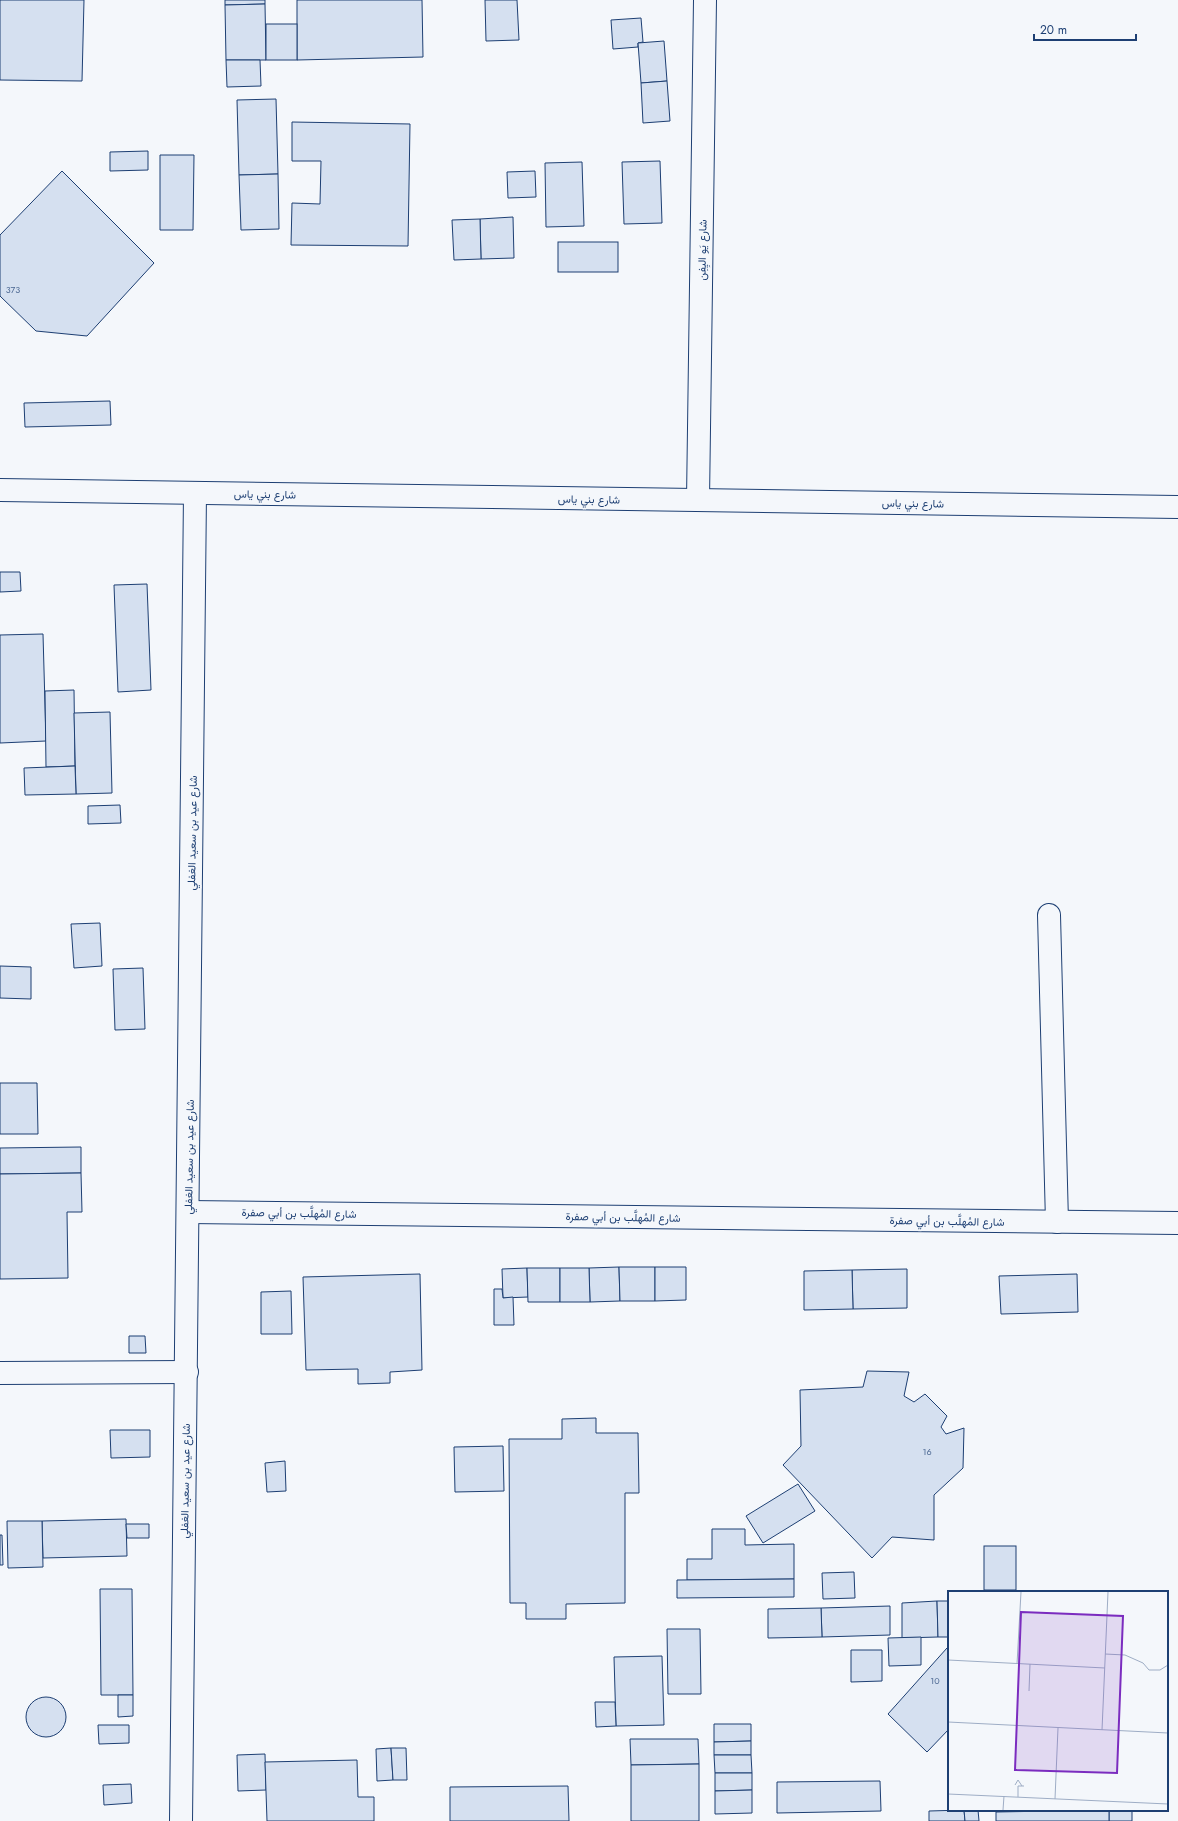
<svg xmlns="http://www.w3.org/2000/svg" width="1178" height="1821" font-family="Jost,Vazirmatn,sans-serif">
<rect width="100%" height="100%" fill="#f4f7fb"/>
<g fill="#d5e0f0" stroke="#1d3f73">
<path d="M0 0H84L82 81 0 80Z"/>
<path d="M225 0H265V4L225 5Z"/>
<path d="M297 0H422L423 57 297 60Z"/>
<path d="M485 0H517L519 40 486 41Z"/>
<path d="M265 4 266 60H226L225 5Z"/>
<path d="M641 18 643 42 638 43V47L613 49 611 20Z"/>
<rect x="266" y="24" width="31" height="36"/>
<path d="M664 41 667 81 641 83 638 43Z"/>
<path d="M226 60H260L261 86 227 87Z"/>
<path d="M667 81 670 121 643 123 641 83Z"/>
<path d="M276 99 278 174 239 175 237 100Z"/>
<path d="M292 122 410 124 408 246 291 245 292 203 320 204 321 161H292Z"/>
<path d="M148 151V170L110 171V152Z"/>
<path d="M160 155H194L193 230H160Z"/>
<path d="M660 161 662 223 624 224 622 162Z"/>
<path d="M582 162 584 226 546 227 545 163Z"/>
<path d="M62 171 154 263 87 336 36 331 0 296V235Z"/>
<path d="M535 171 536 197 508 198 507 172Z"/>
<path d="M278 174 279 229 241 230 239 175Z"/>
<path d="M513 217 514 258 481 259 480 219Z"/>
<path d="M480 219 481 259 454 260 452 220Z"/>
<rect x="558" y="242" width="60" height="30"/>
<path d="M110 401 111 425 25 427 24 403Z"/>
<path d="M0 572H20L21 591 0 592Z"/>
<path d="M147 584 151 690 118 692 114 585Z"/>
<path d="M43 634 46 741 0 743V635Z"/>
<path d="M74 690 75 766 46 767 45 691Z"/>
<path d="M110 712 112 793 76 794 74 713Z"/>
<path d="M75 766 76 794 25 795 24 768Z"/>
<path d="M120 805 121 823 88 824V806Z"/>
<path d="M100 923 102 966 74 968 71 924Z"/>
<path d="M0 966 31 967V999L0 998Z"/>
<path d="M143 968 145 1029 115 1030 113 969Z"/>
<path d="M0 1083H37L38 1134H0Z"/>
<path d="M81 1147V1173L0 1174V1148Z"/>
<path d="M81 1173 82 1212H67L68 1278 0 1279V1174Z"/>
<path d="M619 1267 620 1301 590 1302 589 1268Z"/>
<path d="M619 1267H655V1301H620Z"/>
<path d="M655 1267H686V1300L655 1301Z"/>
<path d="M527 1268 528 1297 503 1298 502 1269Z"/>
<path d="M527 1268H560V1302H528Z"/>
<path d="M560 1268H589L590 1302H560Z"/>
<path d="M907 1269V1308L853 1309 852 1270Z"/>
<path d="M852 1270 853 1309 804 1310V1271Z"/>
<path d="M420 1274 422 1370 390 1372V1383L358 1384V1369L306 1370 303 1277Z"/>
<path d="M1077 1274 1078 1312 1001 1314 999 1276Z"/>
<path d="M494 1289H502L503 1298 513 1297 514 1325H494Z"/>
<path d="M291 1291 292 1334H261V1292Z"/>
<path d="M129 1336H145L146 1353H129Z"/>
<path d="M867 1371 909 1372 904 1396 914 1402 925 1394 947 1416 941 1427 946 1434 964 1428 963 1468 934 1495V1540L892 1537 872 1558 783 1465 801 1446 800 1390 863 1387Z"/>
<path d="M596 1418V1433H638L639 1493H625V1603L566 1604V1619H526V1603H510L509 1439H562V1419Z"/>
<path d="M110 1430H150V1457L111 1458Z"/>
<path d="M503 1446 504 1491 455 1492 454 1447Z"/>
<path d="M285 1461 286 1491 267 1492 265 1463Z"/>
<path d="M798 1484 815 1511 763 1543 746 1516Z"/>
<path d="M126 1519 127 1556 43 1558 42 1521Z"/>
<path d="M7 1521H42L43 1567 8 1568Z"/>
<path d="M126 1524H149V1538H127Z"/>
<path d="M712 1529H745V1545L794 1544V1579L687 1580V1559H712Z"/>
<path d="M0 1535H2L3 1565H0Z"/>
<rect x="984" y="1546" width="32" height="44"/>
<path d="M854 1572 855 1598 823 1599 822 1573Z"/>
<path d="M794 1579V1597L677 1598V1580Z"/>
<path d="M100 1589H132L133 1695H101Z"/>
<path d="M937 1601 938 1637 902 1638V1603Z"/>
<path d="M937 1601H949V1637H938Z"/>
<path d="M890 1606V1635L822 1637 821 1608Z"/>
<path d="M821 1608 822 1637 768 1638V1609Z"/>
<path d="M667 1629H700L701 1694H668Z"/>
<path d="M921 1637V1665L889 1666 888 1638Z"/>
<path d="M947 1648H949V1729L927 1752 888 1714Z"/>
<path d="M851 1650H882V1681L851 1682Z"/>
<path d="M662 1656 664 1725 616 1726 614 1657Z"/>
<path d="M118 1695H133V1716L118 1717Z"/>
<circle cx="46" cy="1717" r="20"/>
<path d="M595 1702H615L616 1726 596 1727Z"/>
<path d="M714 1724H751V1741L714 1742Z"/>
<path d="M98 1725H129V1743L99 1744Z"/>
<path d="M630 1739H698L699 1764 631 1765Z"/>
<path d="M751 1741V1755H714V1742Z"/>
<path d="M391 1748 393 1780 377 1781 376 1749Z"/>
<path d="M391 1748H406L407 1780H393Z"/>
<path d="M265 1754 266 1790 238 1791 237 1755Z"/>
<path d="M714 1755H751L752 1773H715Z"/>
<path d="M357 1760 358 1797H374V1821H267L265 1762Z"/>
<path d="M699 1764V1821H631V1765Z"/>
<path d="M715 1773H752V1790L715 1791Z"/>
<path d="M880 1781 881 1811 777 1813V1782Z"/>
<path d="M131 1784 132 1803 104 1805 103 1785Z"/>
<path d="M568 1786 569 1821H450V1787Z"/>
<path d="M752 1790V1813L715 1814V1791Z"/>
<path d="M964 1810 965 1821H929V1811Z"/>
<path d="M964 1810H978L979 1821H965Z"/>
<rect x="1109" y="1810" width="23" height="11"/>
<path d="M1109 1810V1821H996V1812Z"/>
</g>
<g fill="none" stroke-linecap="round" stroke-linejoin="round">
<g stroke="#1d3f73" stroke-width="24">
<g id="minor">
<path d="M0 490 1178 507"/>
<path d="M698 500 705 0"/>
<path d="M1049 915 1057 1222"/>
<path d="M188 1212 1178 1223"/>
<path d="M0 1373 187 1372"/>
<path d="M181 1821 195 493"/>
</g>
</g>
<use href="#minor" stroke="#f4f7fb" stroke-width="22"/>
</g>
<g text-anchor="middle" stroke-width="3" stroke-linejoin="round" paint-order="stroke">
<g font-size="9" fill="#4b6792">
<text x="13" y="293">373</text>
<text x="927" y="1455">16</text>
<text x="935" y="1684">10</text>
</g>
<g font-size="11" fill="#1d3f73" stroke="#f4f7fb">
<text transform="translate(702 250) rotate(-89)" y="4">شارع يَو اليِفِن</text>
<text transform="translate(265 494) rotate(1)" y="4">شارع بني ياس</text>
<text transform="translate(589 499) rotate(1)" y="4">شارع بني ياس</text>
<text transform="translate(913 503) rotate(1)" y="4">شارع بني ياس</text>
<text transform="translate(192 833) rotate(-89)" y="4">شارع عيد بن سعيد الغفلي</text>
<text transform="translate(189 1157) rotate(-89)" y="4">شارع عيد بن سعيد الغفلي</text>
<text transform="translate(299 1213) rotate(1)" y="4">شارع المُهلَّب بن أبي صفرة</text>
<text transform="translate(623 1217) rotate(1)" y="4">شارع المُهلَّب بن أبي صفرة</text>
<text transform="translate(947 1221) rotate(1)" y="4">شارع المُهلَّب بن أبي صفرة</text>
<text transform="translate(185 1481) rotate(-89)" y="4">شارع عيد بن سعيد الغفلي</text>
</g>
</g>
<g transform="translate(948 1591)">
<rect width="220" height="220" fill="#f4f7fb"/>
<path fill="none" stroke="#9eadc5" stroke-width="1" d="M157 63 177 64 195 72 201 79H212L220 74M0 69 157 77M69 73 73 1M81 100 82 73M0 131 220 142M154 139 160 1M67 194 70 189 74 195M0 203 220 213M70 206V195H76M107 208 110 137M55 219 56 205"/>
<path fill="#7b2cbf" fill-opacity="0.15" stroke="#7b2cbf" stroke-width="2" d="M73 21 175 25 169 182 67 179Z"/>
<rect width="220" height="220" fill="none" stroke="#1d3f73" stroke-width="2"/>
</g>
<path d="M1034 34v6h102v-6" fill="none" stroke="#1d3f73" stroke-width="2"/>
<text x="1040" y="34" font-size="12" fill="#1d3f73" stroke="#f4f7fb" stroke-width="3" paint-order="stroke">20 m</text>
</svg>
